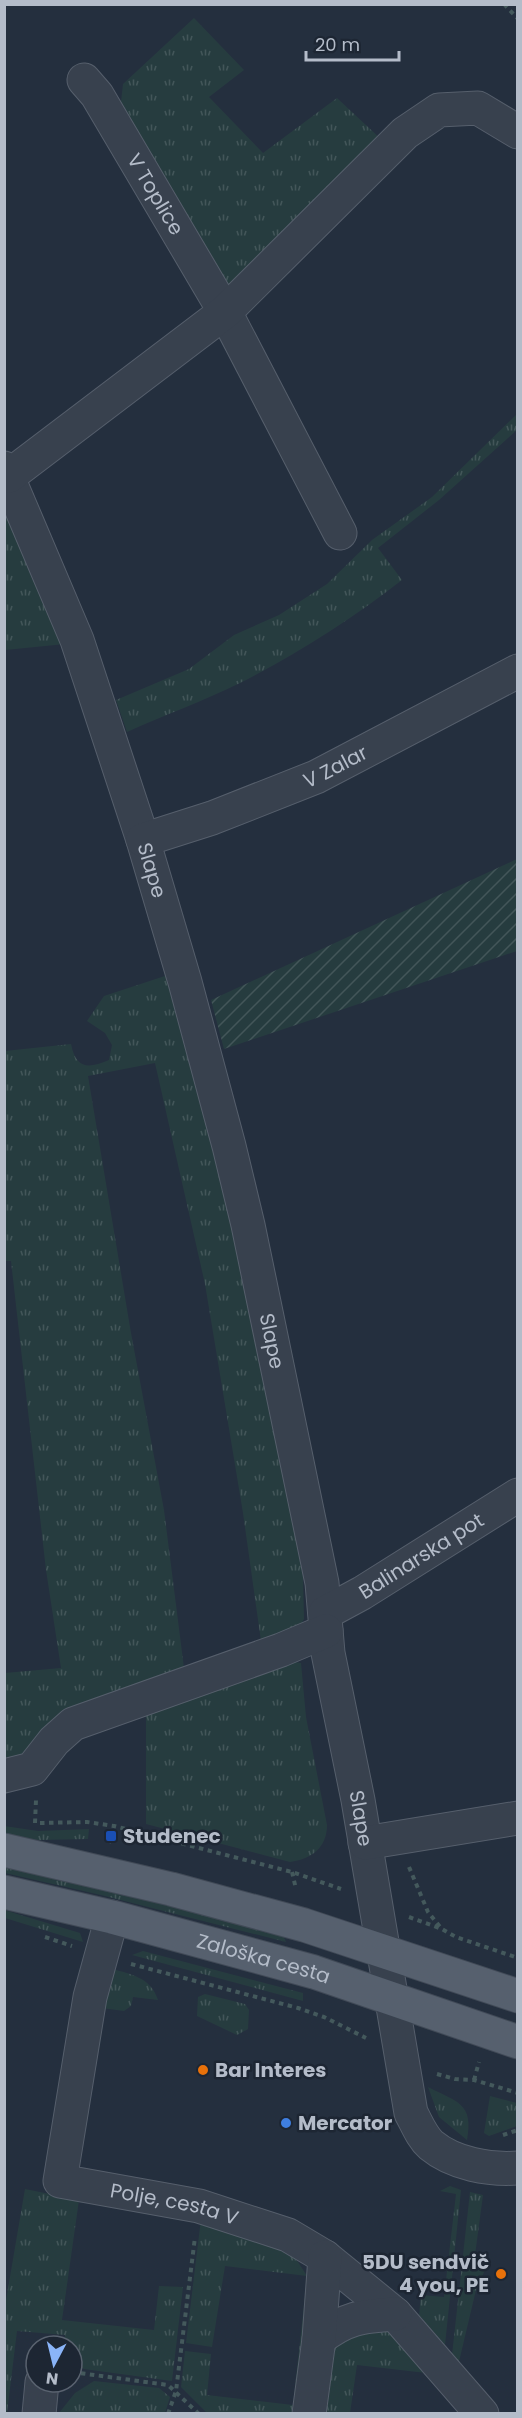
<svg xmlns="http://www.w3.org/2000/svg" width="522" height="2418" font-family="Poppins,sans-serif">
<defs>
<pattern id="grass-tufts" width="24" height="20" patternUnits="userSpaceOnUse" patternTransform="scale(1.5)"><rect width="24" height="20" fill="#263c3f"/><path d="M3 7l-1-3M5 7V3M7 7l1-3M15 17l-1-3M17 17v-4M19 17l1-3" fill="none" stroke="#435659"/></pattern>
<pattern id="garden-furrows" width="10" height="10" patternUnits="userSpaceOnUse" patternTransform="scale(1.5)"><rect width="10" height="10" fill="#263c3f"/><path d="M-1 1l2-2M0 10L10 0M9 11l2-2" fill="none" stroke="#435659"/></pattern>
</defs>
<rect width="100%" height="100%" fill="#242f3e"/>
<g fill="url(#grass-tufts)" fill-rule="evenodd">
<path d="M194 18 244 70 209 97 263 153 337 98 384 142 226 292 121 102 123 84Z"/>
<path d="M517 414V430L439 500 378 548 402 580C352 619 297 654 240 683 204 701 164 715 127 732L116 700 189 669 234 635 279 615 327 584 372 540 432 497Z"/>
<path d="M4 495 65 644 5 650Z"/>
<path d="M171 974 263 1355 303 1577 304 1619 297 1632 69 1716 21 1755 5 1761V1673L61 1668 46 1570 11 1261H5V1051L71 1044C76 1069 88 1069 109 1060L112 1045 105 1033 87 1021 104 996ZM155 1063 205 1284 243 1513 261 1641 184 1668 164 1510 131 1333 88 1076Z"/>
<path d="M281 1660 301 1663 306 1717 327 1825C327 1848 311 1859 290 1862L146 1824V1707Z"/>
<path d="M4 1826 38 1831 89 1829 88 1839 38 1840 5 1835Z"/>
<path d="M5 1866 154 1901 283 1935 286 1942 101 1895 5 1873Z"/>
<path d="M4 1910 80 1933 83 1942 5 1918Z"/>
<path d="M143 1951 303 1993V2001L132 1955Z"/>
<path d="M109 1968C130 1974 151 1977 158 2000L133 1997 131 2006 124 2011 102 2008Z"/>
<path d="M205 1994 245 2004 249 2010 248 2029 237 2035 197 2016 198 1997Z"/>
<path d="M428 2087C457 2102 474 2103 467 2140L439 2117Z"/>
<path d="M490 2096 517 2103V2126L489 2136 484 2133Z"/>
<path d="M450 2186 461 2190 445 2345 419 2315 421 2295 444 2297 456 2194 440 2191Z"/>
<path d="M25 2189 79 2200 62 2320 154 2330 159 2286 183 2287 172 2381 84 2369 72 2361V2346H65V2335L17 2331 7 2413 5 2414V2306Z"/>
<path d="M470 2192 483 2195 475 2255 489 2261 476 2290 457 2370 451 2364Z"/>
<path d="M201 2219 283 2247 298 2262 307 2276 225 2266 212 2347 186 2343Z"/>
<path d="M305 2296 312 2297 295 2413H207L181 2387 185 2351 211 2354 207 2395 293 2405Z"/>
<path d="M375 2328 390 2331 435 2374 357 2365 350 2413 315 2414C319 2389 320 2348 347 2336 355 2332 366 2331 375 2328Z"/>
<path d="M94 2381 159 2388 170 2397 165 2413H59L75 2393Z"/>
</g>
<path fill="url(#garden-furrows)" d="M517 859V951L224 1049 211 1000Z"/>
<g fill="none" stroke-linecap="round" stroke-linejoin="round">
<g stroke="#565f6c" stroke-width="35">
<g id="minor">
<path id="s1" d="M84 80 97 95 225 312 340 533"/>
<path id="s2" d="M4 468 77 640 143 840 185 982 229 1146 248 1225 322 1583 328 1653 358 1800 411 2113C417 2124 422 2137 431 2145 454 2164 489 2170 518 2168"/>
<path d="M9 476 225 312 405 133 439 110 478 108 518 132"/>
<path id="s3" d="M143 840 212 818 316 777 518 671"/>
<path id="s4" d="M325 1613 362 1593 518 1495"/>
<path d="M4 1776 32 1769 54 1741 73 1724 281 1650 326 1631"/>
<path d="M365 1843 518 1818"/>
<path id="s5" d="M112 1917 90 1997 60 2181 199 2206 288 2235 325 2257 395 2314 482 2414"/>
<path d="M319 2339C345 2318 362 2316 395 2314"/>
<path d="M39 2414 42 2382"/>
<path d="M309 2414 319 2339 325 2257"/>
</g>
</g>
<g stroke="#414a57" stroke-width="35">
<g id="major">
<path d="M4 1850 171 1889 304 1925 518 1996"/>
<path id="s6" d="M4 1892 112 1917 314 1972 518 2042"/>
</g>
</g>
<g stroke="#44595c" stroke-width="4" stroke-dasharray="4.5 4.5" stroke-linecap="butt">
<path d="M504 4 518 19"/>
<path d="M35 1823 36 1800"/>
<path d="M40 1823 87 1822 114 1826 292 1872 341 1889"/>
<path d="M109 1843 114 1826"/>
<path d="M409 1867 428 1912 441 1928"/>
<path d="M292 1872 296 1889"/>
<path d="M409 1917 442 1929 456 1937 518 1958"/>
<path d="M45 1937 72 1946"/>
<path d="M131 1964 298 2008 324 2017 366 2038"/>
<path d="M437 2074 455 2079 474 2080 518 2093"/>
<path d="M474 2080 479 2062"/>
<path d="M503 2135 518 2130"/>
<path d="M72 2372 168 2385 199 2414"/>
<path d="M168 2414 176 2391 195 2237"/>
</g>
<use href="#minor" stroke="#38414e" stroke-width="33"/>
<use href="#major" stroke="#56606e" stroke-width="33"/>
</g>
<rect fill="#1a4fb4" stroke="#1d2633" stroke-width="2" x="105" y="1830" width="12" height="12" rx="3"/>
<g fill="#e8710a" stroke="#1d2633" stroke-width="2">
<circle cx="203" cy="2070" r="6"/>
<circle cx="501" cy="2274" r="6"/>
</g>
<circle fill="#3f7fe0" stroke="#1d2633" stroke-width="2" cx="286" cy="2123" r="6"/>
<g text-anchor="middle" stroke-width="5" stroke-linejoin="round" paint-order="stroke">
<g font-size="20" fill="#b4bcc9" stroke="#1d2633">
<text dy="7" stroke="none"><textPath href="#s1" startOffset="135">V Toplice</textPath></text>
<text dy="7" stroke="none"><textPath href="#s3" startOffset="206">V Zalar</textPath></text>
<text dy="7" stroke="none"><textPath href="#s2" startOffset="429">Slape</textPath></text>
<text dy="7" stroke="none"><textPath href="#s2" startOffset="915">Slape</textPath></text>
<text dy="7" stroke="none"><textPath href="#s4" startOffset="112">Balinarska pot</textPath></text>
<text dy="7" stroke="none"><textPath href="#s2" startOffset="1401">Slape</textPath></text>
<text dy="7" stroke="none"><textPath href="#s6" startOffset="268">Zaloška cesta</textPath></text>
<text dy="7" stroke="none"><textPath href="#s5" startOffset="386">Polje, cesta V</textPath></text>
</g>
<g font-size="20" font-weight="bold" fill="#b4bcc9" stroke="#1d2633" text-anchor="start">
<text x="123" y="1843">Studenec</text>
<text x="215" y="2077">Bar Interes</text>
<text x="298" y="2130">Mercator</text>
<text x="489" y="2269" text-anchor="end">5DU sendvič<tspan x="489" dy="23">4 you, PE</tspan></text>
</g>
</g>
<rect width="522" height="2418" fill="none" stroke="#b4bcc9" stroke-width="12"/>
<g transform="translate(54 2364) rotate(187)"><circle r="28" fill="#1d2633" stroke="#59626f" stroke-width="1.5"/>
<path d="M0-4.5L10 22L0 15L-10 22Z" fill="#8ab4f8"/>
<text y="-9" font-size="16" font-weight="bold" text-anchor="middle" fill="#b4bcc9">N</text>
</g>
<path d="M306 51v9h93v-9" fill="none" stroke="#b4bcc9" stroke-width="3"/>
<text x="315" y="51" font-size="18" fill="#b4bcc9" stroke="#1d2633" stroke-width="4.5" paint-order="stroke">20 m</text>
</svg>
